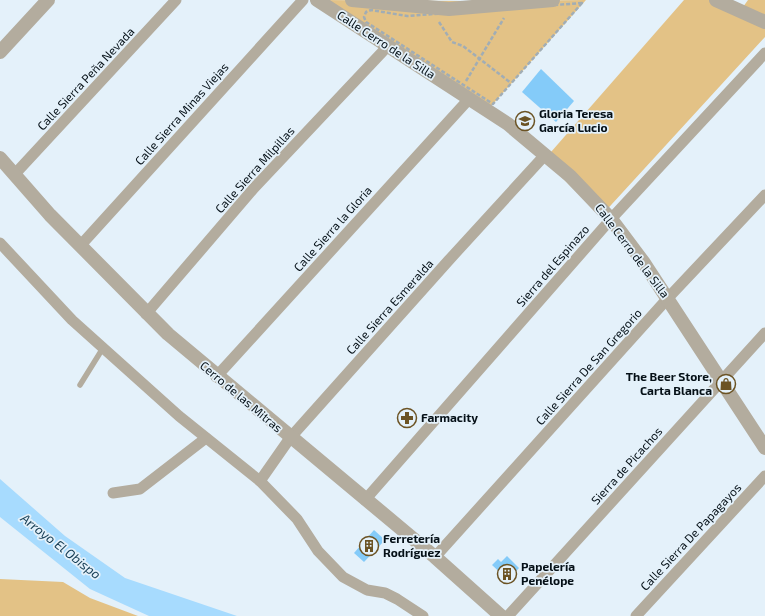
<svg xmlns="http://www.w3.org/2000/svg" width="765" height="616" font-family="'Exo 2',sans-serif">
<rect width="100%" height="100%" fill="#e4f1fa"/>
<g fill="#e3c286">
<path d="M320 0 466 1 586 0 484 114Z"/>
<path d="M684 0H722L743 7 748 0H765V37L601 216 544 160Z"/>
<path d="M0 579 63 582 90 598 138 616H0Z"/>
</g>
<path fill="#a7dbfe" d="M0 479 65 536 125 578 237 616H149L90 589 0 517Z"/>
<g fill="#84cbf9">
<path d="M541 69 574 101 556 122 522 92Z"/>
<path d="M374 530 385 540 364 562 354 553Z"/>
<path d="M507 556 519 568 508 580 492 565 498 559 501 562Z"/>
</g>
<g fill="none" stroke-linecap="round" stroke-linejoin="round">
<g stroke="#a1adb5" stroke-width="2.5" stroke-dasharray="4 2" stroke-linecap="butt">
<path d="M582 3 493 104 366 22 364 17 366 12 371 10 407 16Z"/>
<path d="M439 22 452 42 463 46 511 83"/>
<path d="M466 81 504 18"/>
</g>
<path stroke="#b3ac9e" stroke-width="5.5" d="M80 385 103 348"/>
<g stroke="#b3ac9e" stroke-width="11">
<path d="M14 175 176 0"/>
<path d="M0 243 72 320 179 416 260 481 297 519 318 551 343 577 367 590 385 593 397 599 423 616"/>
<path d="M80 246 303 0"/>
<path d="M146 314 254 188 387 47"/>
<path d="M216 377 469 99"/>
<path d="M260 481 290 438 449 260 545 155"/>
<path d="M113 493 140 489 206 438"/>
<path d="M365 500 611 219 765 53"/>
<path d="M435 557 668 298 765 195"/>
<path d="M508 616 765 333"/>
<path d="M636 616 765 476"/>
</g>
<g stroke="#b3ac9e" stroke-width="14">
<path d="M317 0 508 124 570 176 611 219 644 263 765 448"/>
<path d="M352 0 449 9 553 0"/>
<path d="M716 0 765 22"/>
<path d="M0 52 48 0"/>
<path d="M0 158 50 215 168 334 435 557 501 616"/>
</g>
</g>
<defs>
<g id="school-ring" transform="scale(1)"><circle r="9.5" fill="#e4f1fa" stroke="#6b5324" stroke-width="1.5"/><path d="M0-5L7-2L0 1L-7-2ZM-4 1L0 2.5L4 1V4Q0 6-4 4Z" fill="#6b5324"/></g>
<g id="shop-ring" transform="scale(1)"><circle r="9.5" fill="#e4f1fa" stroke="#6b5324" stroke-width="1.5"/><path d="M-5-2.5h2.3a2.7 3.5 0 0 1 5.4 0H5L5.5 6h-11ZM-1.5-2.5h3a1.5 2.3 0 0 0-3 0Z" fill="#6b5324"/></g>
<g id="pharmacy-ring" transform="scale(1)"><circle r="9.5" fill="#e4f1fa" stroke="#6b5324" stroke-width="1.5"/><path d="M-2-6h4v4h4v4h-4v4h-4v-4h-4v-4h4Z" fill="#6b5324"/></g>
<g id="building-ring" transform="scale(1)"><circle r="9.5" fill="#e4f1fa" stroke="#6b5324" stroke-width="1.5"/><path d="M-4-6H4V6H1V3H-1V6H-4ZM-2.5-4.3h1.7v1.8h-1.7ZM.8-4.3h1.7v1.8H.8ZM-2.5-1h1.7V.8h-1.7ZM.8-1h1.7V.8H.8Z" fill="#6b5324"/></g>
</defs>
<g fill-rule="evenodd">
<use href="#school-ring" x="525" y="121"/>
<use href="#shop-ring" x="726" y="384"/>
<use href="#pharmacy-ring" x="407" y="418"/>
<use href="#building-ring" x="369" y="546"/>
<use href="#building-ring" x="507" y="574"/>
</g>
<g text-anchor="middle" stroke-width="3.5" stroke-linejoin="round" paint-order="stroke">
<g font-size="12" fill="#051017" stroke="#e4f1fa">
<text transform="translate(386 45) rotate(33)" y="4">Calle Cerro de la Silla</text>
<text transform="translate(86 79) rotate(-47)" y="4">Calle Sierra Peña Nevada</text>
<text transform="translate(182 114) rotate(-48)" y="4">Calle Sierra Minas Viejas</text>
<text transform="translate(255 170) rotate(-48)" y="4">Calle Sierra Milpillas</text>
<text transform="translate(333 229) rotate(-48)" y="4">Calle Sierra la Gloria</text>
<text transform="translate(632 251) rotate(53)" y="4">Calle Cerro de la Silla</text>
<text transform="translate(553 266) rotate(-49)" y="4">Sierra del Espinazo</text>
<text transform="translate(390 307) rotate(-48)" y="4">Calle Sierra Esmeralda</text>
<text transform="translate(589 367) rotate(-48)" y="4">Calle Sierra De San Gregorio</text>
<text transform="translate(241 397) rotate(40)" y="4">Cerro de las Mitras</text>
<text transform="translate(627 466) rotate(-48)" y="4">Sierra de Picachos</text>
<text transform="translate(691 537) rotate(-47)" y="4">Calle Sierra De Papagayos</text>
</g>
<g font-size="12" font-weight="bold" fill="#051017" stroke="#e4f1fa" text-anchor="start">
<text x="539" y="118">Gloria Teresa<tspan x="539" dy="14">García Lucio</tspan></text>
<text x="712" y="381" text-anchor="end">The Beer Store,<tspan x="712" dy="14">Carta Blanca</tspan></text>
<text x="421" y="422">Farmacity</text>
<text x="383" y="543">Ferretería<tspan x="383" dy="14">Rodríguez</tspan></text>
<text x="521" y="571">Papelería<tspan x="521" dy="14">Penélope</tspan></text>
</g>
<g font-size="13" font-style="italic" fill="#153d54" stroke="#e4f1fa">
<text transform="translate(61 546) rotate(38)" y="5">Arroyo El Obispo</text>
</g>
</g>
</svg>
